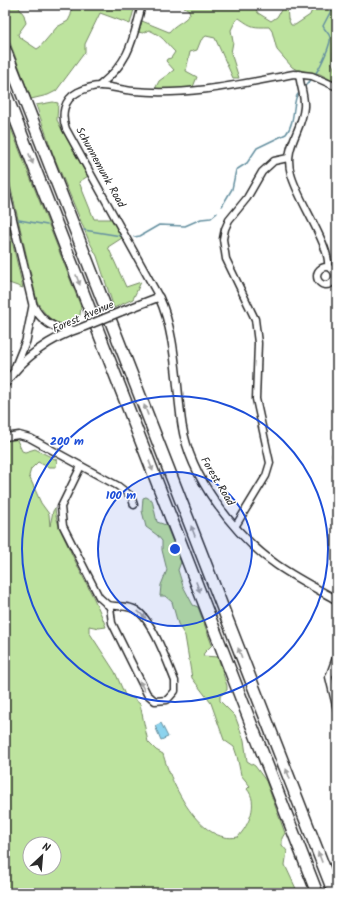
<svg xmlns="http://www.w3.org/2000/svg" width="342" height="898" font-family="Kalam,sans-serif">
<rect width="100%" height="100%" fill="#fff"/>
<filter id="ink" filterUnits="userSpaceOnUse"><feTurbulence type="fractalNoise" baseFrequency=".025" numOctaves="2"/><feDisplacementMap in="SourceGraphic" scale="8" xChannelSelector="R" yChannelSelector="G"/><feConvolveMatrix kernelMatrix="1 2 1 2 8 2 1 2 1" color-interpolation-filters="sRGB"/></filter>
<g filter="url(#ink)">
<g fill="#bde39e" stroke="#748764" fill-rule="evenodd">
<path d="M5 5H17L24 15 26 23 18 34 19 37 37 49 40 47 57 27 68 21 71 15 72 5 135 6 130 24 100 13 85 44V52L56 91 48 95 31 99 5 29Z"/>
<path d="M181 5H253L258 13 271 21 277 17 284 5H287L288 19 291 25H295L310 15 314 5H337V36L334 43 332 63 337 76V83L320 74 297 70 292 67 277 50 272 31 269 27C253 27 253 28 239 18L236 20 231 30 233 42 231 53 239 78H233L215 38 206 36 201 40 197 50 190 52 186 71 197 77 193 87 170 89H155L159 81 174 70 166 61 167 59 171 58 175 52C164 41 164 37 149 30L143 33 138 32 142 21 169 32C175 24 184 22 190 14L189 10Z"/>
<path d="M53 102 58 103 57 120 61 128 88 176 79 182 94 219H112L122 238 108 247 126 287 141 282 133 299 114 308 97 256 89 241 53 154 36 105Z"/>
<path d="M5 113 81 307 80 315C78 317 76 320 74 322 60 333 42 312 37 301L6 167Z"/>
<path d="M5 211 23 288 9 283 5 284Z"/>
<path d="M16 438 22 451 25 452 35 449 57 460 56 467H48L38 462 31 469 29 476 41 503 49 514 50 526 53 511 55 508C56 522 62 533 68 546 80 573 96 599 106 627L99 628 89 626V632L115 672 125 695 133 698 140 704 148 742 156 750 163 754C171 783 199 845 238 837 249 825 259 803 247 789L250 786 241 775 237 756 234 747 224 740 211 703 192 678 185 636 178 624 172 602 165 596H160L161 585 167 570 162 550V541L157 535 146 527 142 511 143 498 146 497 152 500 157 522 166 525 181 562 178 570 183 586 193 605 198 607 212 645 204 653 203 656 218 657 227 686V690L220 696V701L235 716 244 740 247 761 255 766 266 781 285 833 282 838V845L287 851 285 865 298 893H5V440ZM30 844H54V868H30Z"/>
</g>
<path fill="#8cd3ee" stroke="#6590a0" d="M161 723 168 737 161 740 155 726Z"/>
<g fill="none" stroke-linecap="round" stroke-linejoin="round">
<g stroke="#6590a0" stroke-width="1.5">
<path d="M316 73C320 67 332 43 330 37 329 33 325 31 323 26L334 5"/>
<path d="M304 87 311 80"/>
<path d="M222 206 232 189 236 170 247 163 257 148 286 134C296 122 292 101 298 94"/>
<path d="M19 220 47 225"/>
<path d="M84 230 121 236"/>
<path d="M134 237 140 236 159 225 185 226 201 219 211 218 217 213"/>
</g>
<g stroke="#2b2b2b" stroke-width="9">
<g id="minor">
<path d="M299 74C300 85 305 97 304 107 302 132 283 146 291 174 297 199 331 246 328 267"/>
<path d="M100 85C131 60 132 41 142 5"/>
<circle cx="326" cy="276" r="9"/>
<path d="M159 297 66 129C61 115 63 100 78 92 103 80 110 89 134 91 188 96 241 84 294 74L312 76 337 87"/>
<path d="M5 437 19 435 30 438 118 486 131 496 134 505"/>
<path d="M336 455 337 452"/>
<path d="M81 466 61 507 63 526 99 597 110 607 112 623 147 694 155 701 167 700 175 691V681C168 664 152 619 136 610 127 604 115 608 106 604"/>
<path d="M235 527 266 476 270 463 256 399 258 343 255 319 226 259 223 239 225 229 229 220 247 198 262 172 274 161 288 158"/>
<path d="M337 655 329 677 337 710"/>
</g>
</g>
<g stroke="#2b2b2b" stroke-width="10">
<g id="tertiary">
<path d="M5 188 33 305C41 321 54 330 72 330"/>
<path d="M120 312 159 297C176 333 176 385 182 425 190 477 234 535 277 565 296 578 317 589 337 600"/>
<path d="M15 368 26 341 33 306"/>
<path d="M5 384C22 358 52 337 81 328"/>
</g>
</g>
<g stroke="#2b2b2b" stroke-width="14">
<g id="motorway">
<path d="M5 50 334 893"/>
<path d="M5 92 317 893"/>
</g>
</g>
<use href="#minor" stroke="#fff" stroke-width="6"/>
<use href="#tertiary" stroke="#fff" stroke-width="7"/>
<use href="#motorway" stroke="#fff" stroke-width="11"/>
<g stroke="#2b2b2b" stroke-width="10" stroke-linecap="butt">
<path id="tertiary-bridge" d="M81 328 120 312"/>
</g>
<use href="#tertiary-bridge" stroke="#fff" stroke-width="7"/>
</g>
<defs><path id="oneway-solid" d="M-6-.8H1V-3.2L6.5 0L1 3.2V.8H-6Z"/></defs>
<g fill="#a0a0a0">
<use href="#oneway-solid" transform="translate(31 159) rotate(69)"/>
<use href="#oneway-solid" transform="translate(78 280) rotate(69)"/>
<use href="#oneway-solid" transform="translate(146 410) rotate(-111)"/>
<use href="#oneway-solid" transform="translate(151 466) rotate(69)"/>
<use href="#oneway-solid" transform="translate(193 531) rotate(-111)"/>
<use href="#oneway-solid" transform="translate(198 587) rotate(69)"/>
<use href="#oneway-solid" transform="translate(142 615) rotate(44)"/>
<use href="#oneway-solid" transform="translate(240 653) rotate(-111)"/>
<use href="#oneway-solid" transform="translate(142 686) rotate(-118)"/>
<use href="#oneway-solid" transform="translate(288 774) rotate(-111)"/>
<use href="#oneway-solid" transform="translate(320 857) rotate(-111)"/>
</g>
</g>
<circle cx="175" cy="549" r="77" fill="#1d4ed8" fill-opacity=".12"/>
<g fill="none" stroke="#1d4ed8" stroke-width="2">
<circle cx="175" cy="549" r="77"/>
<circle cx="175" cy="549" r="153"/>
</g>
<g text-anchor="middle" stroke-width="3" stroke-linejoin="round" paint-order="stroke">
<g font-size="11" fill="#2b2b2b" stroke="#fff">
<text transform="translate(101 167) rotate(61)" y="4">Schunnemunk Road</text>
<text transform="translate(83 316) rotate(-23)" y="4">Forest Avenue</text>
<text transform="translate(218 481) rotate(59)" y="4">Forest Road</text>
</g>
</g>
<circle cx="175" cy="549" r="6" fill="#1d4ed8" stroke="#fff" stroke-width="2"/>
<g font-size="12" text-anchor="middle" font-weight="bold" fill="#1d4ed8" stroke="#fff" stroke-width="3" stroke-linejoin="round" paint-order="stroke">
<text x="67" y="445">200 m</text>
<text x="121" y="499">100 m</text>
</g>
<rect width="342" height="898" fill="none" stroke="#fff" stroke-width="20"/>
<rect x="10" y="10" width="322" height="878" fill="none" stroke="#2b2b2b" stroke-width="1.5" filter="url(#ink)"/>
<g transform="translate(42 856) rotate(26)"><circle r="19" fill="#ffffff" stroke="#aaaaaa"/>
<path d="M0-3L7 15L0 10L-7 15Z" fill="#2b2b2b"/>
<text y="-6" font-size="11" font-weight="bold" text-anchor="middle" fill="#2b2b2b">N</text>
</g>
</svg>
